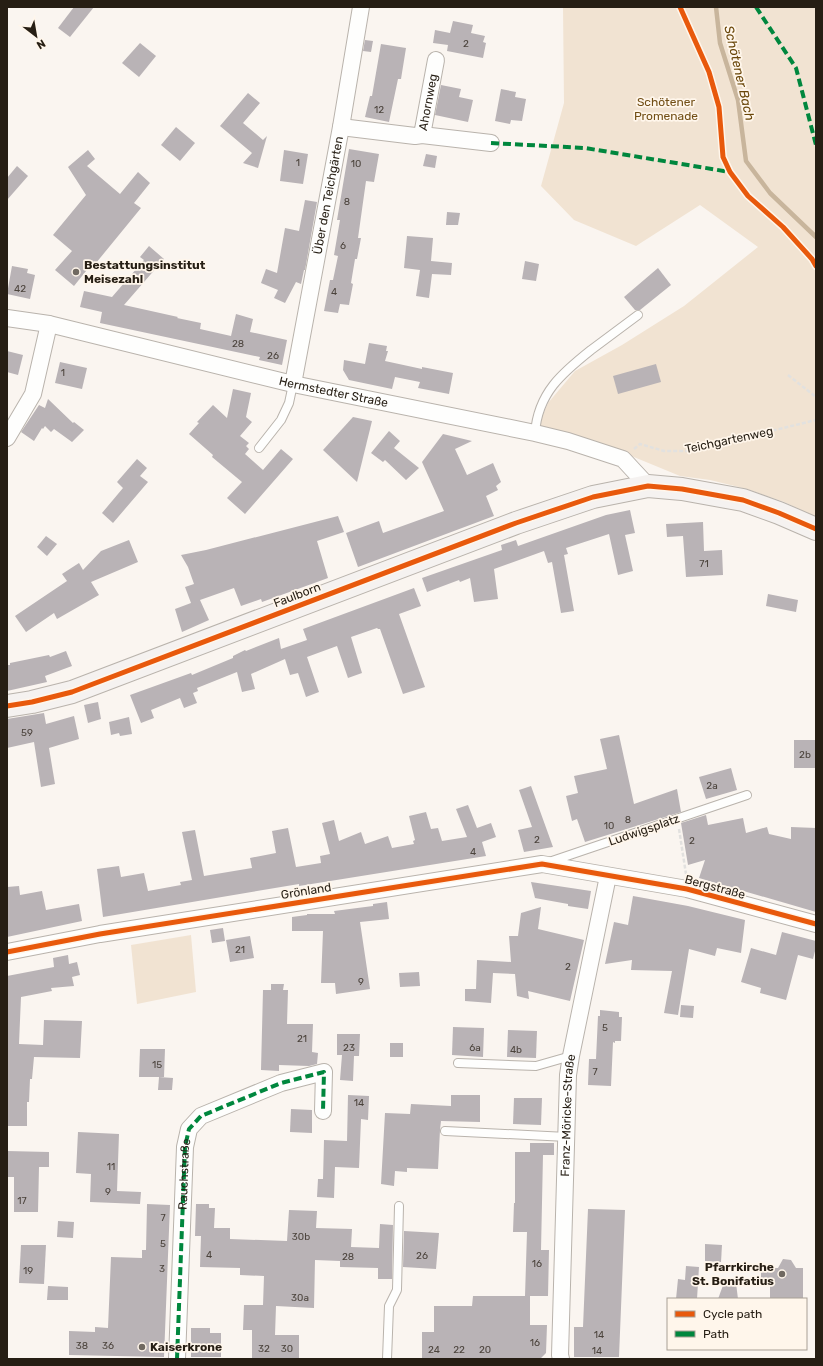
<svg xmlns="http://www.w3.org/2000/svg" width="823" height="1366" font-family="Rubik,sans-serif">
<rect width="100%" height="100%" fill="#faf5f0"/>
<g fill="#f1e3d2">
<path d="M563 7H816V517L784 502 747 489 710 480 680 476 629 455 538 426 548 403 575 371 622 345 684 306 758 247 700 205 636 246 574 220 541 186 564 103Z"/>
<path d="M191 935 196 992 137 1004 131 945Z"/>
</g>
<g fill="none" stroke-linecap="round" stroke-linejoin="round">
<path stroke="#c8b59c" stroke-width="4.5" d="M716 7 720 43 738 100 746 161 770 193 816 237"/>
</g>
<g fill="#b9b3b6">
<path d="M74 7H94L70 37 58 28Z"/>
<path d="M453 21 473 25 471 33 485 36 483 42 486 43 483 58 447 51 448 45 433 43 435 30 450 33Z"/>
<path d="M365 40 373 41 371 52 363 51Z"/>
<path d="M140 43 156 56 139 77 122 63Z"/>
<path d="M381 44 406 48 401 79H398L389 122 365 117 370 96H372Z"/>
<path d="M441 85 461 89 459 97 473 100 468 122 435 115Z"/>
<path d="M501 89 516 92 515 97 526 99 522 121 511 120 510 124 495 121Z"/>
<path d="M248 93 260 103 243 123 263 140 267 136 258 168 243 163 252 153 220 126Z"/>
<path d="M176 127 195 143 180 161 161 145Z"/>
<path d="M349 149 379 154 374 182 366 181 358 238H361L357 259H355L351 283 353 284 349 305 340 304 338 313 324 311 330 280H333L338 256 334 255 340 220H337Z"/>
<path d="M88 150 95 159 87 166 120 194 138 172 150 183 134 203 141 208 96 263 94 261 74 286 55 270 72 251 53 235 86 195 68 167Z"/>
<path d="M284 150 308 154 303 184 280 181Z"/>
<path d="M426 154 437 156 435 168 423 166Z"/>
<path d="M17 166 28 176 7 200V178Z"/>
<path d="M305 200 317 202 305 270H304L301 284 296 282 285 303 274 298 278 290 261 283 266 269 277 273 285 228 299 231Z"/>
<path d="M447 212 460 213 458 225H446Z"/>
<path d="M407 236 433 238 431 261 452 263 451 275 432 274 429 298 416 296 420 270 404 268Z"/>
<path d="M149 246 164 259 124 305 178 317 177 318 201 323 200 329 231 336 236 314 253 319 250 332 287 340 282 365 259 360 260 357 100 323 102 312 80 307 84 291 112 297 144 260 140 257Z"/>
<path d="M525 261 539 264 536 281 522 279Z"/>
<path d="M12 266 28 269 27 273 35 275 30 299 7 294Z"/>
<path d="M658 268 671 285 640 310H635L624 297Z"/>
<path d="M369 343 387 346 386 351H388L385 361 422 369V367L453 373 449 394 418 388 420 382 395 377 392 389 349 380 343 370 344 360 365 364Z"/>
<path d="M7 351 23 355 18 375 7 372Z"/>
<path d="M60 362 87 368 82 389 55 383Z"/>
<path d="M656 364 661 382 618 394 613 376Z"/>
<path d="M233 389 251 393 246 417 252 422 240 436 249 443 246 446 249 449 245 454 263 470 281 449 293 459 245 514 227 498 242 482 212 457 213 455 189 434 199 423 197 422 213 405 227 418Z"/>
<path d="M48 399 73 423 74 422 84 430 72 442 54 429 51 432 45 426 43 429 42 428 34 441 21 432 39 405 45 408Z"/>
<path d="M353 417 372 421 357 482 323 450Z"/>
<path d="M389 431 400 441 394 448 419 468 406 480 385 460 383 462 371 453Z"/>
<path d="M443 434 472 441 455 449 467 475 493 463 501 482 496 486 498 490 486 496 494 516 358 567 346 533 379 521 383 533 444 511 422 462Z"/>
<path d="M137 459 147 468 140 476 148 482 113 523 102 513 123 488 117 482Z"/>
<path d="M630 510 635 533 625 535 633 571 618 575 609 534 566 548 568 554 564 555 574 611 561 613 552 562 548 563 544 551 494 569 498 599 474 602 470 578 460 582 459 580 427 592 422 578 502 550 501 545 516 540 518 546 606 515Z"/>
<path d="M338 516 344 532 317 541 328 578 262 602 261 599 241 606 234 588 200 600 209 620 182 632 175 609 191 603 185 587 194 584 188 567 181 555 206 550Z"/>
<path d="M703 522 704 551 722 550 723 575 686 577 683 536 667 537 666 524Z"/>
<path d="M46 536 57 544 47 556 37 547Z"/>
<path d="M129 540 138 562 91 582 99 595 57 619 54 613 26 632 15 616 67 581 62 574 79 563 83 570 101 551Z"/>
<path d="M414 588 421 606 399 614 425 687 403 694 380 629H378L377 628 351 637 362 673 348 678 337 646 307 657 319 692 306 697 298 673 290 675 285 659 251 674 255 689 242 692 237 672 197 688 198 691 193 693 197 703 184 708 180 698 151 710 154 718 141 723 130 695 191 673 192 675 233 658V656L245 650 246 651 279 638 281 649 307 640 303 629Z"/>
<path d="M768 594 798 600 796 612 766 606Z"/>
<path d="M66 651 72 666 45 676 47 682 7 691V665H10V663L49 655 50 657Z"/>
<path d="M98 702 101 719 88 723 84 705Z"/>
<path d="M44 713 46 724 74 716 79 739 49 748 55 784 41 787 34 742 7 748V719Z"/>
<path d="M129 717 132 734 120 736 119 733 111 735 109 722Z"/>
<path d="M619 735 634 804 677 789 681 812 585 842 577 819 572 821 566 796 578 793 574 776 607 769 600 739Z"/>
<rect x="794" y="740" width="22" height="28"/>
<path d="M731 768 737 790 706 799 699 777Z"/>
<path d="M531 786 553 847 524 852 518 830 532 827 519 790Z"/>
<path d="M468 805 477 828 491 823 496 837 482 842 486 856 299 886V884L103 917 97 869 119 866 121 877 144 873 148 891 181 885 180 882 192 880 182 832 195 830 204 876 252 868 250 858 276 853 272 831 288 828 296 867 321 863 320 856 330 854 322 823 334 820 339 841 361 832 365 844 388 836 392 848 414 844 413 841 415 840 409 816 426 812 431 829 438 828 442 841 467 837 456 809Z"/>
<path d="M706 815 708 825 743 818 746 833 767 827 769 834 791 839V827L816 828V912L699 878 705 860 688 865 681 823Z"/>
<path d="M531 882 591 891 588 909 568 906V904L535 898Z"/>
<path d="M19 886 20 895 42 891 46 910 79 904 82 921 7 937V887Z"/>
<path d="M633 896 688 906 745 920 741 953 717 948 715 956 689 949 678 1015 664 1013 672 971 631 970 632 960 605 964 614 922 628 925Z"/>
<path d="M387 902 389 919 360 922 370 989 336 994 335 983H321L323 931H292V917L307 915V914H335L334 911 373 906V904Z"/>
<path d="M541 907 538 929 584 940 570 1001 528 991 529 999 517 996 515 974 493 973 491 1003 465 1001V989H476L477 960 511 962 509 936H518L521 913Z"/>
<path d="M223 928 225 941 212 943 210 930Z"/>
<path d="M782 932 816 941V947L813 959 798 955 786 1000 760 993 761 988 741 982 751 948 776 955Z"/>
<path d="M250 936 254 958 230 962 226 940Z"/>
<path d="M68 955 69 964 77 962 80 975 72 977 74 986 51 988 52 991 21 997 19 1044 43 1045 44 1020 82 1021 80 1058 34 1057 32 1079H30L29 1102H27V1126H7V976L54 967 53 958Z"/>
<path d="M419 972 420 986 400 987 399 973Z"/>
<path d="M271 984H284L283 990H288L287 1024H313L312 1052 318 1053 317 1064 309 1066 279 1065V1071L261 1070 263 990H271Z"/>
<path d="M681 1005 694 1006 693 1018 680 1017Z"/>
<path d="M600 1010 619 1012V1017H622L621 1041H615V1043L613 1042 611 1086 588 1085 589 1059H596L598 1016H600Z"/>
<path d="M453 1027 484 1028 483 1057 452 1055Z"/>
<path d="M508 1030 537 1031 536 1058 507 1057Z"/>
<path d="M337 1034H360L359 1056H354L353 1081 340 1080 342 1055H337Z"/>
<rect x="390" y="1043" width="13" height="14"/>
<path d="M140 1049H165L164 1077H139Z"/>
<path d="M159 1077 173 1078 172 1090H158Z"/>
<path d="M348 1095 369 1096 368 1120 361 1119 359 1168 335 1167 334 1198 317 1197 318 1179H323L324 1140 347 1141Z"/>
<path d="M451 1095H480V1122L441 1121 440 1130 438 1169 407 1168V1172L395 1171 394 1186 381 1184 385 1113 410 1114 411 1104 451 1106Z"/>
<path d="M514 1098H542L541 1125 513 1124Z"/>
<path d="M291 1109 312 1110V1133L290 1132Z"/>
<path d="M78 1132 119 1134 117 1191 141 1192 140 1204 90 1202 91 1174 76 1173Z"/>
<path d="M530 1143H554V1155H543L541 1250H549L548 1296H530V1325H547L546 1353 541 1358H422V1332H434V1306H472L473 1296H525L527 1232H513L514 1203H515V1152H530Z"/>
<path d="M7 1151 49 1152V1167H39L38 1212H14V1177H7Z"/>
<path d="M147 1204 170 1205 164 1357 69 1355V1331L95 1332V1327L108 1328 111 1257 142 1258V1250H146Z"/>
<path d="M196 1204H209V1208H215L214 1228H230V1239L287 1241 289 1210 317 1211 316 1228 352 1229 351 1247 379 1248 380 1224 393 1225 392 1279H378V1268L340 1267V1261L315 1260 314 1308 276 1306 275 1335H299V1358H252V1330H243L244 1305H263L264 1276 240 1275V1268L200 1267 201 1236H195Z"/>
<path d="M588 1209 625 1210 619 1357H574V1327H583Z"/>
<path d="M58 1221 74 1222 73 1238 57 1237Z"/>
<path d="M404 1231 439 1233 436 1269 403 1267Z"/>
<path d="M705 1244 722 1245 721 1262 705 1261Z"/>
<path d="M21 1245H46L44 1284 19 1283Z"/>
<path d="M783 1259 791 1260 796 1268H803V1299H770V1280H761V1268H778Z"/>
<path d="M686 1266 699 1267 697 1299H676L678 1279 685 1280Z"/>
<path d="M725 1280 736 1283 738 1299H718Z"/>
<path d="M48 1286 68 1287V1300H47Z"/>
<path d="M191 1328H210V1333H221V1357H191Z"/>
</g>
<g fill="none" stroke-linecap="round" stroke-linejoin="round">
<g stroke="#b9b3ac" stroke-width="10">
<g id="lane">
<path d="M535 433C538 393 562 373 591 350 607 338 622 327 638 315"/>
<path d="M259 448 281 420 289 403 293 384"/>
<path d="M549 862 747 795"/>
<path d="M458 1063 536 1066 571 1056"/>
<path d="M445 1131 567 1137"/>
<path d="M387 1359 389 1306 397 1290 399 1206"/>
</g>
</g>
<g stroke="#b9b3ac" stroke-width="18">
<g id="street">
<path id="s1" d="M341 127 415 136 422 135 436 60"/>
<path d="M422 135 491 143"/>
<path id="s2" d="M7 318 49 324 293 384 535 433 568 441 623 459 648 486"/>
<path id="s3" d="M293 384 341 127 361 7"/>
<path d="M7 438 33 394 49 324"/>
<path d="M7 952 100 934 542 864 687 889 816 924"/>
<path d="M177 1359 185 1147 189 1129 201 1116 281 1083 324 1072 323 1111"/>
<path id="s4" d="M561 1359 560 1355 568 1075 571 1056 608 876"/>
</g>
</g>
<g stroke="#b9b3ac" stroke-width="24">
<path id="secondary" d="M7 706 32 702 72 692 516 523 593 497 648 486 682 489 743 500 779 513 816 529"/>
</g>
<g stroke="#e2e1df" stroke-width="2.5" stroke-dasharray="4 2" stroke-linecap="butt">
<path d="M812 259 816 255"/>
<path d="M788 375 816 397"/>
<path d="M634 449 640 444 664 451H689L816 420"/>
<path d="M679 829 686 874"/>
</g>
<use href="#lane" stroke="#fefefd" stroke-width="8"/>
<use href="#street" stroke="#fefefd" stroke-width="16"/>
<use href="#secondary" stroke="#f5f2f0" stroke-width="22"/>
<g stroke="#00873e" stroke-width="4" stroke-dasharray="8 4" stroke-linecap="butt">
<path d="M756 7 796 68 816 145"/>
<path d="M491 143 585 148 730 172"/>
<path id="s5" d="M177 1359 185 1147 189 1129 201 1116 281 1083 324 1072 323 1111"/>
</g>
<g stroke="#fff6eb" stroke-width="8">
<g id="cycleway">
<path d="M680 7 709 72 719 107 723 157 730 172 748 196 783 227 812 259 816 266"/>
<path d="M7 706 32 702 72 692 516 523 593 497 648 486 682 489 743 500 779 513 816 529"/>
<path d="M7 952 100 934 542 864 687 889 816 924"/>
</g>
</g>
<use href="#cycleway" stroke="#e8590c" stroke-width="5"/>
</g>
<g fill="#706961" stroke="#fff6eb" stroke-width="1.5">
<circle cx="76" cy="272" r="4"/>
<circle cx="782" cy="1274" r="4"/>
<circle cx="142" cy="1347" r="4"/>
</g>
<g text-anchor="middle" stroke-width="3.5" stroke-linejoin="round" paint-order="stroke">
<g font-size="10" fill="#4b433c">
<text x="466" y="47">2</text>
<text x="379" y="113">12</text>
<text x="298" y="166">1</text>
<text x="356" y="167">10</text>
<text x="347" y="205">8</text>
<text x="343" y="249">6</text>
<text x="20" y="292">42</text>
<text x="334" y="295">4</text>
<text x="238" y="347">28</text>
<text x="273" y="359">26</text>
<text x="63" y="376">1</text>
<text x="704" y="567">71</text>
<text x="27" y="736">59</text>
<text x="805" y="758">2b</text>
<text x="712" y="789">2a</text>
<text x="628" y="823">8</text>
<text x="609" y="829">10</text>
<text x="537" y="843">2</text>
<text x="692" y="844">2</text>
<text x="473" y="855">4</text>
<text x="240" y="953">21</text>
<text x="568" y="970">2</text>
<text x="361" y="985">9</text>
<text x="605" y="1031">5</text>
<text x="302" y="1042">21</text>
<text x="349" y="1051">23</text>
<text x="475" y="1051">6a</text>
<text x="516" y="1053">4b</text>
<text x="157" y="1068">15</text>
<text x="595" y="1075">7</text>
<text x="359" y="1106">14</text>
<text x="111" y="1170">11</text>
<text x="108" y="1195">9</text>
<text x="22" y="1204">17</text>
<text x="163" y="1221">7</text>
<text x="301" y="1240">30b</text>
<text x="163" y="1247">5</text>
<text x="209" y="1258">4</text>
<text x="422" y="1259">26</text>
<text x="348" y="1260">28</text>
<text x="537" y="1267">16</text>
<text x="162" y="1272">3</text>
<text x="28" y="1274">19</text>
<text x="300" y="1301">30a</text>
<text x="599" y="1338">14</text>
<text x="535" y="1346">16</text>
<text x="82" y="1349">38</text>
<text x="108" y="1349">36</text>
<text x="264" y="1352">32</text>
<text x="287" y="1352">30</text>
<text x="434" y="1353">24</text>
<text x="459" y="1353">22</text>
<text x="485" y="1353">20</text>
<text x="597" y="1354">14</text>
</g>
<g font-size="12" fill="#261e14" stroke="#fff6eb">
<text dy="4" stroke="none"><textPath href="#s1" startOffset="115">Ahornweg</textPath></text>
<text dy="4" stroke="none"><textPath href="#s3" startOffset="192">Über den Teichgärten</textPath></text>
<text dy="4" stroke="none"><textPath href="#s2" startOffset="335">Hermstedter Straße</textPath></text>
<text transform="translate(729 440) rotate(-12)" y="4">Teichgartenweg</text>
<text transform="translate(297 595) rotate(-21)" y="4">Faulborn</text>
<text transform="translate(644 830) rotate(-19)" y="4">Ludwigsplatz</text>
<text transform="translate(715 887) rotate(15)" y="4">Bergstraße</text>
<text transform="translate(306 891) rotate(-9)" y="4">Grönland</text>
<text dy="4" stroke="none"><textPath href="#s4" startOffset="244">Franz-Möricke-Straße</textPath></text>
<text dy="4" stroke="none"><textPath href="#s5" startOffset="185">Rauchstraße</textPath></text>
</g>
<g font-size="12" fill="#724f16" stroke="#fff6eb">
<text x="666" y="106">Schötener<tspan x="666" dy="14">Promenade</tspan></text>
</g>
<g font-size="12" font-weight="bold" fill="#261e14" stroke="#fff6eb" text-anchor="start">
<text x="84" y="269">Bestattungsinstitut<tspan x="84" dy="14">Meisezahl</tspan></text>
<text x="774" y="1271" text-anchor="end">Pfarrkirche<tspan x="774" dy="14">St. Bonifatius</tspan></text>
<text x="150" y="1351">Kaiserkrone</text>
</g>
<g font-size="13" font-style="italic" fill="#6a470a" stroke="#fff6eb">
<text transform="translate(740 73) rotate(77)" y="5">Schötener Bach</text>
</g>
</g>
<rect width="823" height="1366" fill="none" stroke="#261e14" stroke-width="16"/>
<rect x="667" y="1298" width="140" height="52" fill="#fff6eb" stroke="#a8a095"/>
<rect x="675" y="1311" width="20" height="6" fill="#e8590c" stroke="#a8a095"/>
<text x="703" y="1318" font-size="12" fill="#261e14">Cycle path</text>
<rect x="675" y="1331" width="20" height="6" fill="#00873e" stroke="#a8a095"/>
<text x="703" y="1338" font-size="12" fill="#261e14">Path</text>
<g transform="translate(36 36) rotate(149)" stroke="#fff6eb" stroke-width="3" paint-order="stroke">
<path d="M0-3L7 15L0 10L-7 15Z" fill="#261e14"/>
<text y="-6" font-size="11" font-weight="bold" text-anchor="middle" fill="#261e14">N</text>
</g>
</svg>
